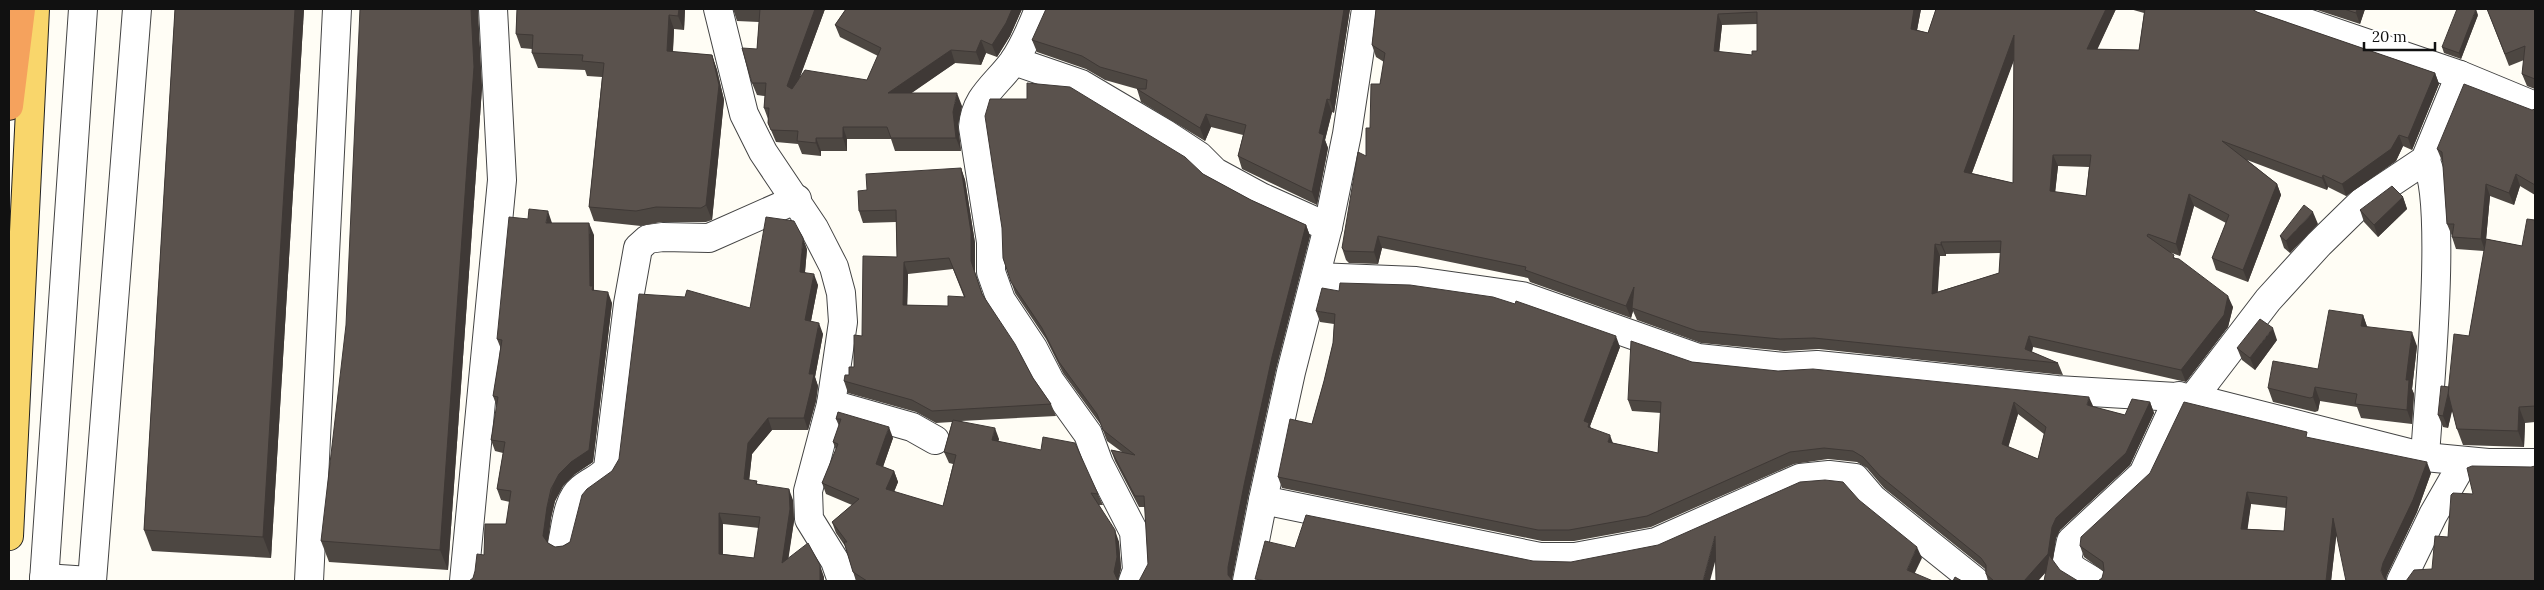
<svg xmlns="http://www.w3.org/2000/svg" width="2544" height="590" font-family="Lora,serif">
<rect width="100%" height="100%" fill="#fffdf5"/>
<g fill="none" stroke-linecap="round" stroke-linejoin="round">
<g stroke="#444" stroke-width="30">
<g id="minor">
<path d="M718 9 744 114 763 152 814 228 834 267 841 293 843 322 831 404 808 491 809 519 835 561 842 581"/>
<path d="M1039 9C1032 27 1024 46 1013 62 997 84 975 97 973 127L991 242V272L1001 300 1033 348 1050 381 1088 434 1099 464 1134 532 1137 570 1133 581"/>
<path d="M2266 9 2460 75 2535 106"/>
<path d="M1014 61 1081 84 1164 133 1199 156 1215 172 1261 197 1328 227"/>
<path d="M2425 160C2449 198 2428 402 2425 457"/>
<path d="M1316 277 1416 281 1522 296 1698 358 1784 367 1817 365 1888 372 2057 390 2193 398 2425 457 2488 463H2535"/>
<path d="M2193 398 2268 300 2319 244 2362 202 2425 160 2460 75"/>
<path d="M831 404 912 427 935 440"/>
<path d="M1263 500 1540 557H1575L1656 542 1800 478 1829 475 1855 478 1873 499 1975 581"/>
<path d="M562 543C566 527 567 500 581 489 591 480 601 479 608 468L628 304 638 248 648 239 663 237 709 238 797 199"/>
<path d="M44 578 90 581"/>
<path d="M44 581 83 9"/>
<path d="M92 581 137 9"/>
<path d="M309 581 337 9"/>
<path d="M464 581 502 180 493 9"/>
<path d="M1247 581 1263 500 1291 372 1328 227 1347 134 1366 9"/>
<path d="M2093 581 2073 569 2067 560 2071 541 2143 474 2179 396"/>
<path d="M2401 581 2433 515 2464 461"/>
</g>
</g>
<g stroke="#222" stroke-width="30">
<path id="major" d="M9 536 35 9"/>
</g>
<g stroke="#222" stroke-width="30">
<path id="highway" d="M9 106 21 9"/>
</g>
<use href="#minor" stroke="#fff" stroke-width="28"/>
<use href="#major" stroke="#f9d66b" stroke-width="28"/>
<use href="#highway" stroke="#f5a25d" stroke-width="28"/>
</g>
<g fill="#4d4742" fill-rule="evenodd">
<path d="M175 9H304L271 558 152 551 144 530Z"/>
<path d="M517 9H685L684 30 674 29 673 52 712 55 717 70 724 100 712 220 706 222H661L641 226 594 221 589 207 602 77 587 76 585 70 538 68 532 53V49L521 48 516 34Z"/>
<path d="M733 9H825L799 79 867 80 878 56 840 37 835 25 846 9H1022L1010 36 997 57 986 53 981 65 955 63 911 93 962 106 958 125 961 151H895L891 139H847V151H821V156L802 154 798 144 776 142 768 123V119L764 108 765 96 757 95 752 83 757 49 759 22 737 21Z"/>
<path d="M1350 9 1334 113 1332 112 1325 140 1328 148 1317 205 1242 169 1238 156 1243 135 1211 127 1205 141 1141 102 1137 89 1105 80 1086 69 1037 52 1032 40Z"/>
<path d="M1376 9H1921L1917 30 1928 33 1936 9H2116L2097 49 2139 50 2144 13 2130 9H2252L2257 12 2435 73 2439 84 2412 150 2403 146 2396 161 2346 196 2328 187 2327 190 2247 160 2277 184 2281 195 2248 282 2216 270 2212 258 2226 223 2194 206 2180 256 2169 252 2175 258 2233 307 2228 327 2186 382 2033 347 2032 352 2058 363 2063 375 1819 349 1784 351 1701 343 1637 320 1633 311 1631 318 1530 282 1528 278 1382 248 1378 264 1349 263 1346 260 1342 248 1366 156 1370 128 1380 84 1384 62 1376 57 1372 45ZM1757 24V51L1752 55 1719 52 1722 25ZM2014 59 2013 183 1972 173ZM2058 166 2089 167 2086 196 2055 192ZM2001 253 1999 273 1937 292 1940 256H1946V254Z"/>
<path d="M2314 9H2365L2360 24Z"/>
<path d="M2487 9H2535V89L2527 86 2522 74 2524 60 2509 66Z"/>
<path d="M477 10 482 88 448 570 329 562 321 541Z"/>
<path d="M2478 15 2461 59 2444 53 2442 47Z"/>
<path d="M2535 109V195L2520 186 2514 205 2490 196 2486 239 2522 246 2535 220V422L2525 423 2524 447 2463 445 2457 429 2452 409 2448 428 2443 427 2438 415 2449 387 2469 336 2484 251 2456 249 2452 237V236L2447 224 2443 162 2442 161 2437 149Z"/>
<path d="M961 168 965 180 975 243V272L983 295 1033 378 1051 404 1056 416 961 421 999 439 998 441 1098 494 1103 505H1099L1119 542 1121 568 1118 580 1119 581H856L845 546 836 533 832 522 852 505 826 494 822 483 836 450 833 442 839 426 836 419 838 412 893 438 883 467 894 471 898 482 894 492 943 506 953 464 949 463 944 452 952 422 936 423 916 412 848 393 844 381 849 375 854 367 862 336 897 257 896 222 863 223 859 211 867 190ZM953 269 964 297 948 306 907 305 908 274Z"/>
<path d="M1203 174 1251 200 1306 225 1310 236 1276 369 1248 497 1232 580 1148 564 1145 507H1139L1115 461 1111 450 1122 452 1107 441 1101 425 1063 373 1046 339 1015 293 1003 258Z"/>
<path d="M2403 197 2407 209 2378 237 2364 222 2360 210Z"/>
<path d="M552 223 594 235V290L612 303 593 462 575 474 563 486 555 501 551 518 548 543 555 547 563 546 570 542 612 471 750 308 807 249 805 272 818 285 811 321 823 334 815 377 818 386 816 401 808 430H772L752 454 749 480 793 500 794 521 788 558 824 577 473 578 484 555 506 524 510 502 501 500 497 489 503 453 495 451 491 440 497 407 493 396 501 349 497 339ZM723 524 759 528 754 558 723 554Z"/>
<path d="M2318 224 2290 253 2284 248 2280 236Z"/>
<path d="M1316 311 1620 347 1590 426 1591 428 1613 443 1658 453 1661 413 1632 411 1628 400 1692 362 2093 407 2125 415 2150 402 2154 413 2130 465 2060 530 2056 538 2053 560 2045 573 2038 581H1988L1986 574 1985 569 1884 488 1867 468 1857 462 1828 459 1794 464 1651 527 1574 541H1542L1282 488 1278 477 1312 424 1324 381 1333 343 1334 324 1320 322ZM2018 414 2044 434 2038 459 2008 447Z"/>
<path d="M2363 315 2367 327 2417 346 2412 389 2414 394 2412 424 2361 418 2357 407 2320 401 2318 411 2315 412 2273 402 2268 388 2318 369Z"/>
<path d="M2277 340 2255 370 2242 360 2237 348Z"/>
<path d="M2309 438 2431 473 2417 512 2387 575 2336 536 2331 581H2098L2102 578 2104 572 2084 557 2080 546ZM2251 504 2286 508 2284 531 2247 529Z"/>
</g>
<g fill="#3f3936">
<path d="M295 9H304L271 558 263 537Z"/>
<path d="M471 9H478L482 88 448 570 440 550Z"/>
<path d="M679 9H685L684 30 678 16Z"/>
<path d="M815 9H825L792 99 787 86Z"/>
<path d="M1012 9H1022L1010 36 997 57 992 45Z"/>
<path d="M1344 9H1350L1334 113 1330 100Z"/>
<path d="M1914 9H1921L1915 41 1911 29Z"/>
<path d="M2106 9H2116L2092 61 2087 49Z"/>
<path d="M2357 9H2365L2360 24 2356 13Z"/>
<path d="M2476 9 2478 15 2461 59 2459 53Z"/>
<path d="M1718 14 1722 25 1718 63 1714 51Z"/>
<path d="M669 15 674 29 672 66 667 51Z"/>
<path d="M2014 35 2019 47 1968 183 1964 172Z"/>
<path d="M981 40 986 53 981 65 976 52Z"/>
<path d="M951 50 955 63 893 106 888 93Z"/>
<path d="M712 55 717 70 724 100 712 220 706 205Z"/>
<path d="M2435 73 2439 84 2412 150 2408 138Z"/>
<path d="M957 93 962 106 958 125 961 151 956 138 953 112Z"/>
<path d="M1327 99 1332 112 1325 140 1328 148 1317 205 1312 192 1319 133Z"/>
<path d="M1206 114 1211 127 1205 141 1200 128Z"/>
<path d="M843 127 847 139V151L843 138Z"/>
<path d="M2399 135 2403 146 2396 161 2346 196 2342 184Z"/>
<path d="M816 138 821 151V156L816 143Z"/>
<path d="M2053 155 2058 166 2054 203 2050 191Z"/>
<path d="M961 168 965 180 975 243V272L971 261Z"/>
<path d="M2516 174 2520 186 2514 205 2509 193Z"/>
<path d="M2323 175 2328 187 2327 190 2322 178Z"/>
<path d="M2277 184 2281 195 2248 282 2243 270Z"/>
<path d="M2486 184 2490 196 2485 251 2481 239Z"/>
<path d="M2189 194 2194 206 2180 256 2176 244Z"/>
<path d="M2403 197 2407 209 2378 237 2374 225Z"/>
<path d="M548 211 552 223 550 235 546 223Z"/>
<path d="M2313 212 2318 224 2290 253 2286 241Z"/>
<path d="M589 223 594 235V290L597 298 590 286Z"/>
<path d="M1306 225 1310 236 1276 369 1248 497 1232 578V581L1228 575V567L1244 485 1272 357Z"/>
<path d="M1378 236 1382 248 1378 264 1374 252Z"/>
<path d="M803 238 807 249 804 283 800 272Z"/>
<path d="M1941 242 1946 254V256L1941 245Z"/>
<path d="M1935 244 1940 256 1937 306 1932 294Z"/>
<path d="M904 262 908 274 907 316 903 305Z"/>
<path d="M814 274 818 285 809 331 805 320Z"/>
<path d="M1634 287 1632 308 1633 311 1631 318 1626 306Z"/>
<path d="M608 292 612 303 593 462 575 474 563 486 555 501 551 518 547 547 543 536 547 507Z"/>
<path d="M2228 296 2233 307 2228 327 2186 382 2181 370Z"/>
<path d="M2363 315 2368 329 2361 326Z"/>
<path d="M819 323 823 334 815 377 818 386 816 401 808 430 804 418 809 374Z"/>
<path d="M2273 328 2277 340 2255 370 2250 358Z"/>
<path d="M2412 332 2417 346 2412 389 2414 394 2412 424 2407 410 2406 380Z"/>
<path d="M1616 336 1620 347 1590 426 1593 434 1592 438 1584 421Z"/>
<path d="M2029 336 2033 347 2029 361 2025 349Z"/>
<path d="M2315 387 2320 401 2318 411 2313 397Z"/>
<path d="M2450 387 2455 399 2448 428 2443 416Z"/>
<path d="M2089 397 2094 408 2087 405Z"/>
<path d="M2014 402 2018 414 2006 455 2002 444Z"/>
<path d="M2150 402 2154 413 2130 465 2060 530 2056 538 2052 565 2038 581H2024L2056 518Z"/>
<path d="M2519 407 2525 423 2524 447 2518 431Z"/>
<path d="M768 418 772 430 752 454 748 491 744 479 748 443Z"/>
<path d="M889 427 893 438 880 475 876 464Z"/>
<path d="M995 428 999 439 996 451 992 440Z"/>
<path d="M1610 435 1614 446 1608 442Z"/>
<path d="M2427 462 2431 473 2417 512 2387 575 2386 581H2385L2381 571 2383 563Z"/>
<path d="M894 471 898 482 890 501 886 489Z"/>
<path d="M789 489 793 500 794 521 786 575 782 563Z"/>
<path d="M2247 492 2251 504 2246 541 2241 529Z"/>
<path d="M719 513 723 524V565L719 554Z"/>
<path d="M2333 518 2337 530 2331 581H2326Z"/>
<path d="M1115 530 1119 542 1121 568 1118 581H1117L1114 572Z"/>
<path d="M1715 536 1719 547 1710 581H1703Z"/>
<path d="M1917 547 1922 558 1911 581 1907 570Z"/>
<path d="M820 565 824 577V581H820Z"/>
</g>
<g fill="#5a524d" stroke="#3f3936" fill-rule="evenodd">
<path d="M175 9H295L263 537 144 530Z"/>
<path d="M360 9H471L474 67 440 550 321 541 346 325Z"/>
<path d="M517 9H679L678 16 669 15 667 51 712 55 719 85 706 205 701 208 656 207 636 211 589 207 604 63 582 61 583 55 532 53 533 35 516 34Z"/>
<path d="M756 9H815L787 86 792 89 805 70 867 80 881 48 835 25 846 9H1012L1006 23 992 45 981 40 976 52 951 50 888 93H957L953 112 956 138H891L887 127H843V138H816V143L797 141 798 131 771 130 768 123 769 108H764L766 83H752L742 48 757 49 760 9Z"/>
<path d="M1046 9H1344L1330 100 1327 99 1319 133 1324 135 1312 192 1238 156 1246 125 1206 114 1200 128 1137 89H1146L1147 80 1100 67 1082 56 1032 40Z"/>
<path d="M1376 9H1914L1911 29 1928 33 1936 9H2106L2087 49 2139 50 2145 9H2252L2257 12 2435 73 2408 138 2399 135 2391 149 2342 184 2323 175 2322 178 2222 141 2277 184 2243 270 2212 258 2229 215 2189 194 2176 244 2148 234 2147 236 2174 255 2173 258 2179 259 2228 296 2224 315 2181 370 2029 336 2025 349 2058 363 1814 338 1780 339 1697 331 1632 308 1634 287 1626 306 1525 270 1526 267 1378 236 1374 252 1345 251 1342 248 1358 152 1366 156V128H1370L1371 84H1380L1385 53 1372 45ZM1757 12V51H1752V55L1714 51 1718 14ZM2014 35 2013 183 1964 172ZM2053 155H2091L2086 196 2050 191ZM2001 241 1999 273 1932 294 1935 244 1941 245V242Z"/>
<path d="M2344 9H2357L2356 13Z"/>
<path d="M2457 9H2476L2459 53 2442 47Z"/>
<path d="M2487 9H2535V79L2522 74 2525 46 2505 54Z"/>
<path d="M1027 83 1070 87 1185 157 1203 174 1251 200 1306 225 1272 357 1244 485 1228 567V575L1233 581H1139L1148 564 1144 496H1135L1111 450 1135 455 1103 430 1097 414 1059 362 1042 328 1011 282 1003 258 1002 228 985 116 990 99H1027Z"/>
<path d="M2464 84 2532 110 2535 109V185L2516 174 2509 193 2486 184 2481 239 2452 237 2454 224H2447L2442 152 2437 149Z"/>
<path d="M961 168 971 232V261L982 294 1015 344 1033 378 1051 404 932 411 912 400 844 381 845 375H849V367H854V335L862 336 863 256 897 257 896 210 859 211 858 191 867 190 866 174ZM949 258 965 297 948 296V306L903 305 904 262Z"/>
<path d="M2392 186 2403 197 2374 225 2360 210Z"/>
<path d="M2304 205 2313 212 2286 241 2280 236Z"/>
<path d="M529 209 548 211 546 223H589L590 286H593L592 290 608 292 589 450 571 462 559 474 551 489 547 507 543 536 548 543 555 547 563 546 570 542 582 495 587 489 612 471 619 459 639 294 685 297 687 290 750 308 766 217 794 221 803 238 800 272 814 274 805 320 819 323 809 374H814L811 389 804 418H768L748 443 744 479 757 481 756 484 789 489 790 509 782 563 808 543 820 565V581H469L473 578 475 571 477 554 484 555 485 524H506L511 491 497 489 505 442 491 440 498 397 493 396 502 340 497 339 509 217 528 219ZM719 513 760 517 754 558 719 554Z"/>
<path d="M2527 219 2535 220V406L2519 407 2518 431 2457 429 2448 393 2454 334 2469 336 2486 239 2522 246Z"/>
<path d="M1340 283 1410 285 1493 297 1515 304 1516 301 1616 336 1584 421 1589 423 1588 427 1610 435 1608 442 1658 453 1661 402 1628 400 1631 341 1692 362 1778 371 1813 369 2089 397 2087 405 2125 415 2132 399 2150 402 2126 453 2056 518 2052 527 2048 554 2024 581H1994L1986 574V565L1981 558 1880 476 1863 457 1853 451 1824 448 1790 452 1647 516 1569 530H1538L1278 477 1290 419 1312 424 1324 381 1333 343 1335 314 1316 311 1322 288 1339 291ZM2014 402 2046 427 2038 459 2002 444Z"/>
<path d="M2329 310 2363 315 2361 326 2412 332 2406 380H2409L2407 410 2355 404 2357 394 2315 387 2313 397 2310 398 2268 388 2273 361 2318 369Z"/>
<path d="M2260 319 2273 328 2250 358 2237 348Z"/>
<path d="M2441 386 2449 387 2448 394 2443 416 2438 415Z"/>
<path d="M2184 402 2307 432 2306 437 2427 462 2413 500 2383 563 2381 571 2384 578 2388 581H2346L2333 518 2326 581H2098L2102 578 2104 570 2103 562 2080 546 2081 537 2150 473ZM2247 492 2287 497 2284 531 2241 529Z"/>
<path d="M838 412 889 427 876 464 894 471 886 489 943 506 956 455 944 452 953 420 995 428 992 440 1041 450 1043 437 1075 443 1098 494 1091 493 1115 530 1117 557 1114 572 1117 579 1119 581H867L853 572 844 542H847L832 522 859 499 822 483 838 444 833 442 841 419H836Z"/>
<path d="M2472 466 2531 467 2535 466V581H2406L2414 570 2432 569 2435 536 2448 537 2451 495 2453 493 2473 494 2467 468Z"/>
<path d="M1825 480 1843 482 1859 500 1917 547 1907 570 1933 581H1716L1715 536 1703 581H1266L1255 579 1265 541 1295 548 1306 515 1533 561 1571 562 1658 545 1800 482Z"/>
<path d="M2049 555 2060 570 2078 581H2044Z"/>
<path d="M1955 577 1962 581H1953Z"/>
</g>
<rect width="2544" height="590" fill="none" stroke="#111111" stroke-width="20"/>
<path d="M2364 42v8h71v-8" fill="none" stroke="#111111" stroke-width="2.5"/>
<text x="2372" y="42" font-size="15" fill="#111111" stroke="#ffffff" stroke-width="4" paint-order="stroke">20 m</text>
</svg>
